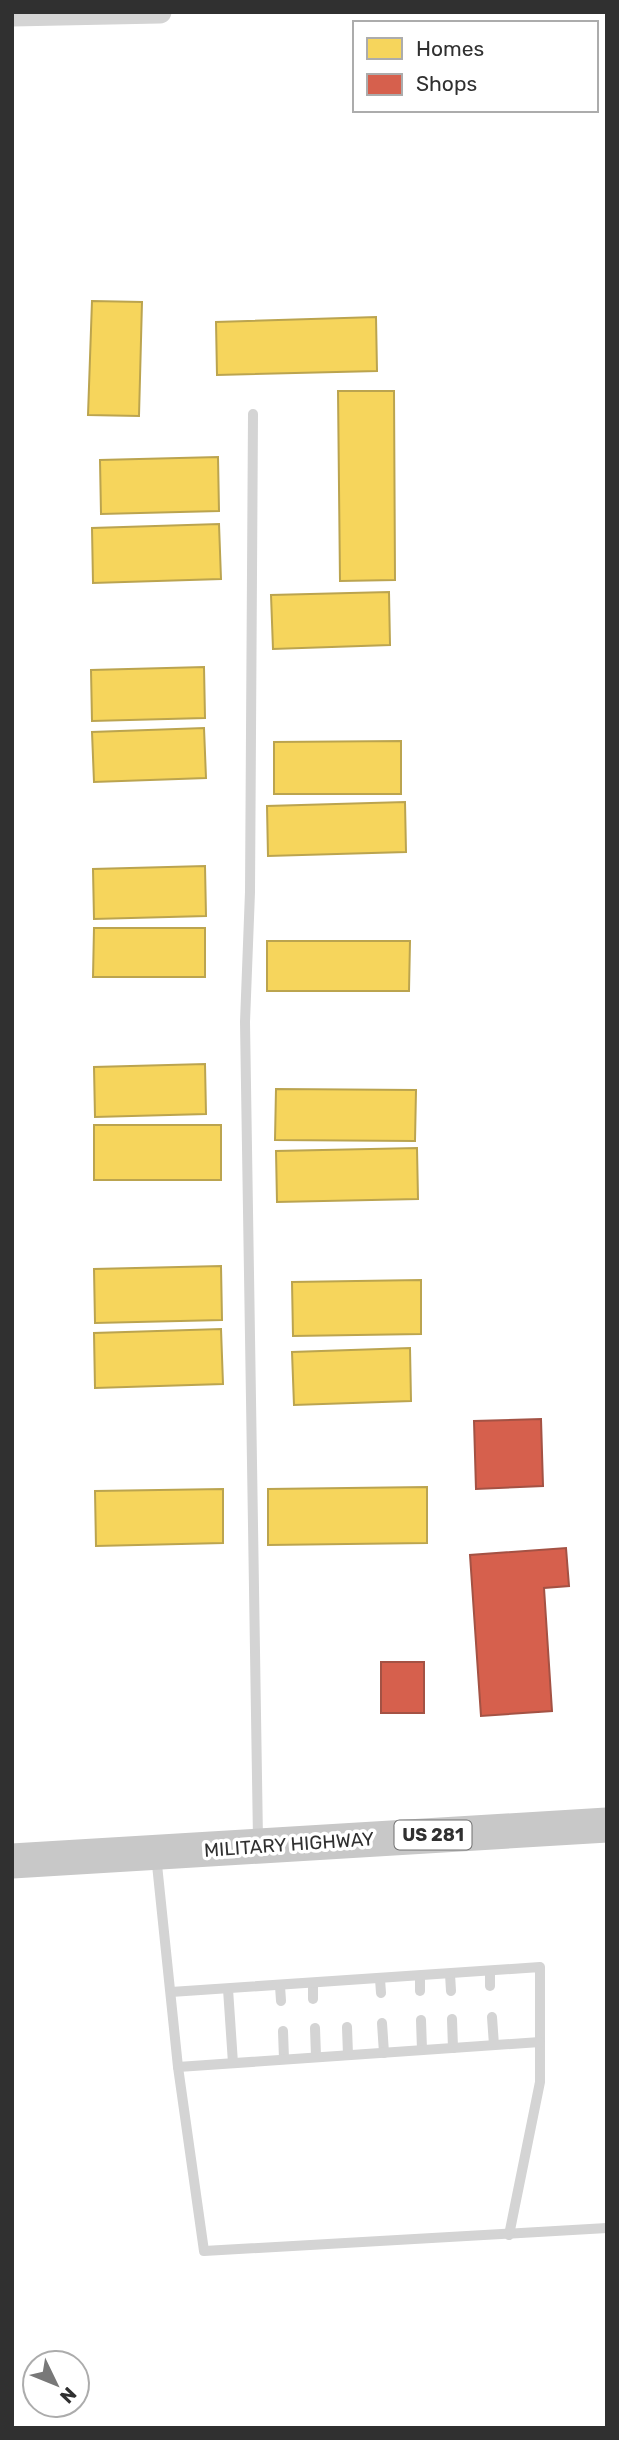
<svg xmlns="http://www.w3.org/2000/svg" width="619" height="2440" font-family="Rubik,sans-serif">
<rect width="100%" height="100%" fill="#fff"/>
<g fill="#f6d55c" stroke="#bba44f" stroke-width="2">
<path d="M92 301 142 302 139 416 88 415Z"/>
<path d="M376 317 377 371 217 375 216 322Z"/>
<path d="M338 391H394L395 580 340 581Z"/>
<path d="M218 457 219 511 101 514 100 460Z"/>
<path d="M219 524 221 579 93 583 92 528Z"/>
<path d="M389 592 390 645 273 649 271 595Z"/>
<path d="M204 667 205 718 92 721 91 670Z"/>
<path d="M204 728 206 778 94 782 92 732Z"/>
<path d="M401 741V794H274V742Z"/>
<path d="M405 802 406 852 268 856 267 806Z"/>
<path d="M205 866 206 916 94 919 93 869Z"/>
<path d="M94 928H205V977H93Z"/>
<path d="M267 941H410L409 991H267Z"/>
<path d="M205 1064 206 1114 95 1117 94 1067Z"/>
<path d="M276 1089 416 1090 415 1141 275 1140Z"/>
<rect x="94" y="1125" width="127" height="55"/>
<path d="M417 1148 418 1199 277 1202 276 1151Z"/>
<path d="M221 1266 222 1320 95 1323 94 1269Z"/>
<path d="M421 1280V1334L293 1336 292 1282Z"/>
<path d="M221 1329 223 1384 95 1388 94 1333Z"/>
<path d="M410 1348 411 1401 294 1405 292 1352Z"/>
<path d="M427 1487V1543L268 1545V1489Z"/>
<path d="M223 1489V1543L96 1546 95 1491Z"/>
</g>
<g fill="#d6604d" stroke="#a45244" stroke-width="2">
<path d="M541 1419 543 1486 476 1489 474 1421Z"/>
<path d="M566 1548 569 1586 544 1588 552 1711 481 1716 470 1555Z"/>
<rect x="381" y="1662" width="43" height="51"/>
</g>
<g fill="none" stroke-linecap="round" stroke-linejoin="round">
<g stroke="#d4d4d4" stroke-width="10">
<path d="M253 414 250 892 245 1022 258 1840"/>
<path d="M156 1855 178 2067 204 2251 607 2228"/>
<path d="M490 1971V1986"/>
<path d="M450 1974 451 1991"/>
<path d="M420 1976V1991"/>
<path d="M380 1979 381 1993"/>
<path d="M313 1983V1999"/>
<path d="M280 1986 281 2001"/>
<path d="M228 1989 233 2063"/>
<path d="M171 1992 540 1967V2082L509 2235"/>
<path d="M492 2017 494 2045"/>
<path d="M452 2019 453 2048"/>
<path d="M421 2020 422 2050"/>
<path d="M382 2023 384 2053"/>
<path d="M347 2027 348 2055"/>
<path d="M315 2028 316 2056"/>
<path d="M283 2031 284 2059"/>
<path d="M178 2067 540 2042"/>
</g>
<path stroke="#d4d4d4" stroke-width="23" d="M12 15 160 12"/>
<path stroke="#c8c8c8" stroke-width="35" d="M12 1861 607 1825"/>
</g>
<g text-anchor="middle" stroke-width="7" stroke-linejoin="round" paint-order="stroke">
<rect fill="#fff" stroke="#6e6e6e" stroke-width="2" x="394.5" y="1820.5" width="77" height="29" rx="5"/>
<g font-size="18" font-weight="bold" fill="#303030">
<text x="433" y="1841">US 281</text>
</g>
<g font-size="19" fill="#303030" stroke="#fff">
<text transform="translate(289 1844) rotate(-4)" y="7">MILITARY HIGHWAY</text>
</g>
</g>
<rect width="619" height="2440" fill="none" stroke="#303030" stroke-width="28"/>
<rect x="353" y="21" width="245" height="91" fill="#ffffff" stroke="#acacac" stroke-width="2"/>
<rect x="367" y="38" width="35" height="21" fill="#f6d55c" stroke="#acacac" stroke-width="2"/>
<text x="416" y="56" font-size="21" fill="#303030">Homes</text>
<rect x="367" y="74" width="35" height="21" fill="#d6604d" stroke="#acacac" stroke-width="2"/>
<text x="416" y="91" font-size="21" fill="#303030">Shops</text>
<g transform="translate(56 2384) rotate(133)"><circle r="33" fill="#ffffff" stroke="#acacac" stroke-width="2"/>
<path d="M0-5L12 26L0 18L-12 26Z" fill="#787878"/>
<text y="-10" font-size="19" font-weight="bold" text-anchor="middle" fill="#303030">N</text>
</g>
</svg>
